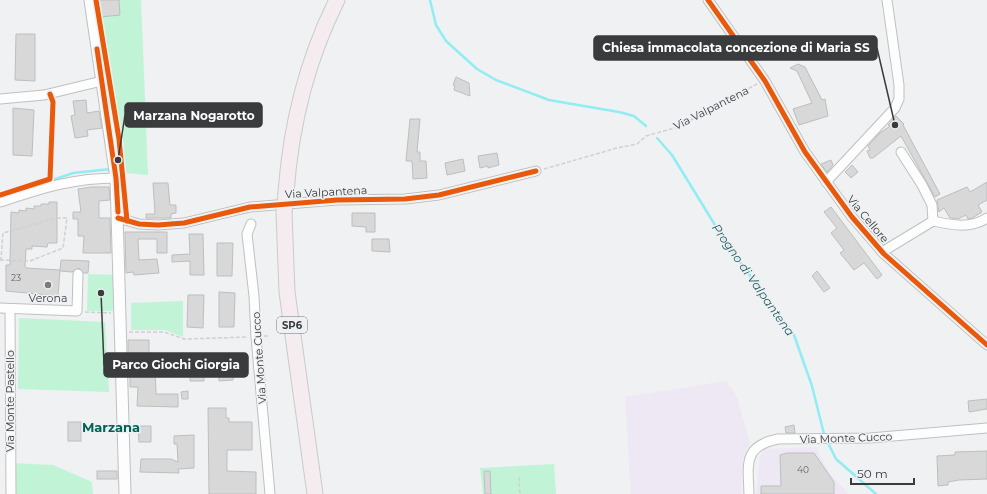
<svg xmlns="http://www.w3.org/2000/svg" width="987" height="494" font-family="Montserrat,sans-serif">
<rect width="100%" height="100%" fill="#eff1f2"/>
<g fill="#eee8f4">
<path d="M726 381 736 395 750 442 743 459 741 494H631L625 397Z"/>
<path d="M816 447 830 474 849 494H756L760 456 764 449Z"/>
</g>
<g fill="#c1f3d6">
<path d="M98 0H141L148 175 125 173 123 146Z"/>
<path d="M88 274 114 275 113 311H87Z"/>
<path d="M183 301V337L165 330H131V303Z"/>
<path d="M19 318 105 322 109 392 18 389Z"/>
<path d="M11 463 53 465 92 482 93 494H12Z"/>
<path d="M554 464 556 494H483L480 468Z"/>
</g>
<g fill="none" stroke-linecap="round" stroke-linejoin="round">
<g stroke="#90edf3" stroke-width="2.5">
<path d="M430 0 436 25 446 41 477 69 496 80 549 100 619 112 634 116 646 126"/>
<path d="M657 138 672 155 726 243 794 335 812 386 824 434"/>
<path d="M21 191 73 173 111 169"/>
<path d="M828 443 836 459 876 494"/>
</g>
</g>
<g fill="#d8d8d9" stroke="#bdbebe">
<path d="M98 0H119L120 15 100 17Z"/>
<path d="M16 34H35V81L15 80Z"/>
<path d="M798 64 805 67 822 100 825 99 828 116 799 125 793 109 812 103 797 71 790 68Z"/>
<path d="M456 77 469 83 470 96 454 90 455 85H453Z"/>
<path d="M86 100 87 113 99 111 102 128 87 130 88 136 75 138 71 116 75 115 73 101Z"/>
<path d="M13 108 34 110 32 156 13 155Z"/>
<path d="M896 116 904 124 903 125 940 194 935 197 901 136 873 158H870L867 151 870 150 868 146 880 133 890 126 888 125Z"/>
<path d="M410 119H420L417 152H420V161H426L427 178 413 179 412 161H406Z"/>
<path d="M497 153 499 165 488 168V166L480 168 478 156Z"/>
<path d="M463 159 465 171 447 175 445 163Z"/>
<path d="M831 160 833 165 827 172 821 164Z"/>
<path d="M852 165 858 172 851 178 845 172Z"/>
<path d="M987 182V200L978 205 982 212 972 218 968 219 966 215 958 219 950 218 944 208 939 212 937 200 967 187 970 192Z"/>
<path d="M153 183H168L170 205H176V213L171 214V218H146V214H155Z"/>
<path d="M91 187H109L110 200 99 201V218H110L111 253H83L84 236H78V219H73V212H81L78 189Z"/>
<path d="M49 202H57V243H48L47 247 32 246V249H26L25 266 26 268 60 270 58 296 6 291V265H10L11 212 19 213V210L26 211V208L34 209V206H41V204H49Z"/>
<path d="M831 207 882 275 877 279 864 263 854 270 840 253 844 250 831 233 837 228 824 212Z"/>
<path d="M352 213H375V232H366V227L352 226Z"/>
<path d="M125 232H167V253H157V239H138L139 260 157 259 159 273 134 275 133 272 126 273Z"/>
<path d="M189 234H203L204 275H190V261L172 262V255L190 254Z"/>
<path d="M372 239H389L390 252 372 251Z"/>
<path d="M217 243H233L232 276H217Z"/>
<path d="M61 260 89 261 88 273H84L79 268 72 272 60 271Z"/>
<path d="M817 271 830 288 824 292 812 276Z"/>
<path d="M219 292 235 293 234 327H219Z"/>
<path d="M188 295H204L203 328 187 327Z"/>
<path d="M128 340H149V355L128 354Z"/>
<path d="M204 355V361H218L219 355H233V360H235L233 380 219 381V375H204V381H190V375H188L190 356Z"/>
<path d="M147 369H155L156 394H178V407L137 406 138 387H130V374H145Z"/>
<path d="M188 391V399H182L181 392Z"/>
<path d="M987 399V409L969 412 968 401Z"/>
<path d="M208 408H226V418H229V422H252V450H227V471L256 472V494H209Z"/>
<rect x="68" y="422" width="13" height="19"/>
<path d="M794 425 795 433H786L785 427Z"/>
<path d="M138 426H151V442H139Z"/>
<path d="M194 435V468L178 469 179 473 140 472 141 459H171L178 462 177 444H174V436Z"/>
<path d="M987 451V479L959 480 948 482V485L938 486 937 456 955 455V452Z"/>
<path d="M787 453H814L834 482V494H761V486H781L780 455Z"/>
<rect x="97" y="471" width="20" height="8"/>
<path d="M484 471H490L491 494H485Z"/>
</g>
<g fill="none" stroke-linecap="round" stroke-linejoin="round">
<g stroke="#bfc0c0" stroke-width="11">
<g id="minor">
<path d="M708 0 765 81 805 152 852 217 884 254 987 345"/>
<path d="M0 99 44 95 102 81"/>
<path d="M901 152 922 185 932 205 933 221"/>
<path d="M826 182 895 108 899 99V85L887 0"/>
<path d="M0 202C41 189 72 178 116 178"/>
<path d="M118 218 139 224 158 225 184 223 250 207 337 200 405 199 439 195 536 171"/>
<path d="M251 224 247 234 254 296 256 337 270 494"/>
<path d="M882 252 933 221C951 225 971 229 987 218"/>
<path d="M0 308 77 311 78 274"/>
<path d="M10 309 11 494"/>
<path d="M749 494C748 464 743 446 778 439L870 438 987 428"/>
</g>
</g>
<g stroke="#bfc0c0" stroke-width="13">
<path id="tertiary" d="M90 0 116 178 125 494"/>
</g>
<g stroke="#cacbcc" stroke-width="17">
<g id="trunk">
<path d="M286 192C291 125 307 60 337 0"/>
<path d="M284 212 287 292 315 494"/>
</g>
</g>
<g stroke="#d0d0d1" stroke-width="1.5" stroke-dasharray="4 2" stroke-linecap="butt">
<path d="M544 169 617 148 637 144 646 136 678 127 757 84"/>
<path d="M0 260H1L30 261 63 248 67 218H57L3 233 1 260"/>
<path d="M85 312 111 313"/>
<path d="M129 332H164L184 339 248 337"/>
<path d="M264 336H269"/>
<path d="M519 477 520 494"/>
</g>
<use href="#minor" stroke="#fdfdfd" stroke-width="9"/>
<use href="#tertiary" stroke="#fdfdfd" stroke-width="11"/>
<use href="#trunk" stroke="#f4ecee" stroke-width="15"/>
<g stroke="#cacbcc" stroke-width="17" stroke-linecap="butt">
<path id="trunk-bridge" d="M284 212 286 192"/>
</g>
<use href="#trunk-bridge" stroke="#f4ecee" stroke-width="15"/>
<g stroke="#eef1f3" stroke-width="8">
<g id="cycleway">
<path d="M96 0 119 139 127 221"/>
<path d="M708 0 765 81 805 152 852 217 884 254 987 345"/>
<path d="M97 49 116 178 118 212"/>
<path d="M0 195 50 179 53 102 50 94"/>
<path d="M118 218 139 224 158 225 184 223 250 207 337 200 405 199 439 195 536 171"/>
</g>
</g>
<use href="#cycleway" stroke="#e8590c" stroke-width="5"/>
</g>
<circle fill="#797b7c" stroke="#eef1f3" stroke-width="1.5" cx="48" cy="285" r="4"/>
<g text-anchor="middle" stroke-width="3" stroke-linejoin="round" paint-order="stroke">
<g font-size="9" fill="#646566">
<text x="16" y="281">23</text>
<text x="803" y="473">40</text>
</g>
<rect fill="#eef1f3" stroke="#707273" stroke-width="1" x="277" y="317" width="30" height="16" rx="3"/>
<g font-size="10" font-weight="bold" fill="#3a3b3c">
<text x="292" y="329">SP6</text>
</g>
<g font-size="11" fill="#3a3b3c" stroke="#eef1f3">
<text transform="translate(711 108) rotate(-27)" y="4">Via Valpantena</text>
<text transform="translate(326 192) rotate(-3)" y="4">Via Valpantena</text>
<text transform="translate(868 219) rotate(50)" y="4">Via Cellore</text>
<text transform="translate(259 358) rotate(-94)" y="4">Via Monte Cucco</text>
<text transform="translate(10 401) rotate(-90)" y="4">Via Monte Pastello</text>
<text transform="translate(846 438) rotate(-2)" y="4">Via Monte Cucco</text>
</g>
<g font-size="11" fill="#3a3b3c" stroke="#eef1f3">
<text x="48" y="302">Verona</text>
</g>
<g font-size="12" font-style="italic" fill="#235a5e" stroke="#eef1f3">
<text transform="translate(753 280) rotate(55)" y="4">Progno di Valpantena</text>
</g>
<g font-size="13" font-weight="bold" fill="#036255" stroke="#eef1f3">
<text x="111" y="432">Marzana</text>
</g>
</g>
<path fill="none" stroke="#3a3b3c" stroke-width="1.5" d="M895 125L877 48M118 160L125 115M101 293L104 365"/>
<g fill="#3a3b3c" stroke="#eef1f3" stroke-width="1.5">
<circle cx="895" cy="125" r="4"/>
<circle cx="118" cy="160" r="4"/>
<circle cx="101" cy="293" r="4"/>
</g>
<g fill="#3a3b3c" stroke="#3a3b3c" stroke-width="1.5">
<rect x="594" y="36" width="283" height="24" rx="4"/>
<rect x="125" y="103" width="137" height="24" rx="4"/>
<rect x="104" y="353" width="144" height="24" rx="4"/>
</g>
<g font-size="12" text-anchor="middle" font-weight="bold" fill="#fff">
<text x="736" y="52">Chiesa immacolata concezione di Maria SS</text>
<text x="194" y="120">Marzana Nogarotto</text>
<text x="176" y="369">Parco Giochi Giorgia</text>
</g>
<path d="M851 478v6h63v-6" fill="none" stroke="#3a3b3c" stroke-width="2"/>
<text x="857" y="478" font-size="12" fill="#3a3b3c" stroke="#eef1f3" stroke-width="3" paint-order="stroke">50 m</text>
</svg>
